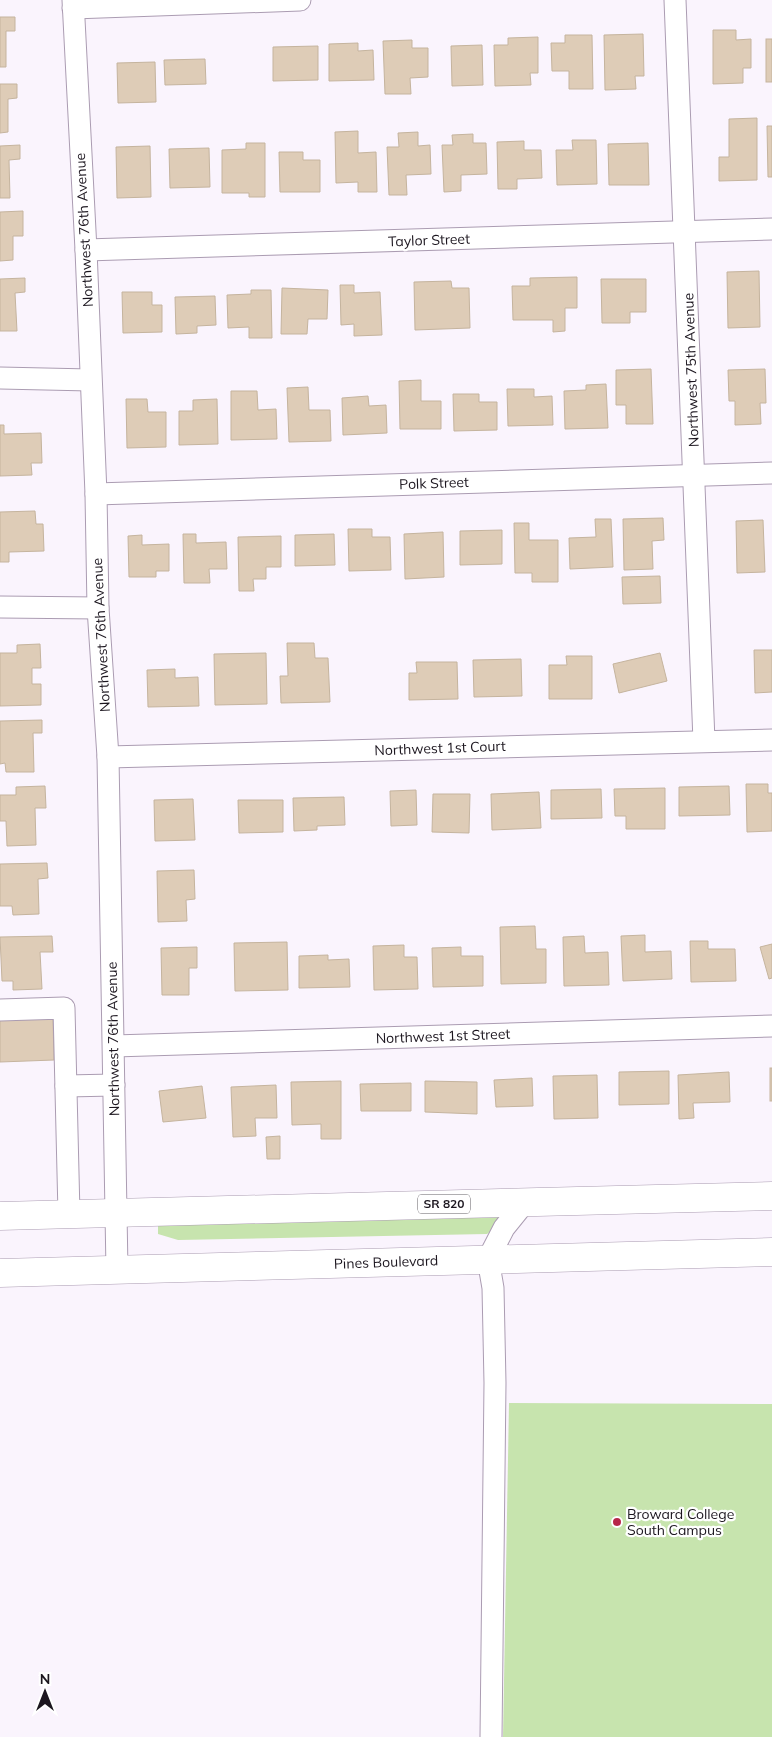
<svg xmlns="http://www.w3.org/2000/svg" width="772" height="1737" font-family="Mulish,sans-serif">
<rect width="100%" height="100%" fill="#faf4fd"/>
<g fill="#c7e4ae">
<path d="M508 1217 487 1234 178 1240 158 1234V1224Z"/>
<path d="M509 1403 772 1404V1737H503Z"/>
</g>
<g fill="#deccb7" stroke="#c5b49e">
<path d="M0 17H15V31H6V67H0Z"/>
<path d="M713 30H736V40L751 39V68H743V83L713 84Z"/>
<path d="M643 34 644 76H635L636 89 605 90 604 35Z"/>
<path d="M565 35H592L593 89H569V71H552L551 43H565Z"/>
<path d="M538 37V73H530L531 85 495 86 494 45H508V38Z"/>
<rect x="766" y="39" width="6" height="43"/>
<path d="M412 40V48H428V77L410 78 411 94H385L383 41Z"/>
<path d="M358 43V51L373 50 374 80 329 81V44Z"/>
<path d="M482 45 483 85 452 86 451 46Z"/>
<path d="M318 46V80L273 81V47Z"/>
<path d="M205 59 206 84 165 85 164 60Z"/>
<path d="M155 62 156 102 118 103 117 63Z"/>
<path d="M0 84H17V98L8 99V132L0 133Z"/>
<path d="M757 118V180L719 181V157H729V119Z"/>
<path d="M767 126H772V177H768Z"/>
<path d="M358 131V153L376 152 377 192H358V182L336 183 335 132Z"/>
<path d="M418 132V146L430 145 431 174 406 175 407 195H389L387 147H399L398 133Z"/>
<path d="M473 134V143H486L487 174 461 175V191L444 192 442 145H453L452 135Z"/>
<path d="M572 140H596L597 184 557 185 556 150H573Z"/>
<path d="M524 141V150H541L542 178 517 179V189H498L497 142Z"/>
<path d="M246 143H265V197H249V193H222V150L246 149Z"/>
<path d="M648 143 649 185H609L608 144Z"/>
<path d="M20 145V159L9 160 10 198H0V146Z"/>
<path d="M150 146 151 197 117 198 116 147Z"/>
<path d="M209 148 210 187 170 188 169 149Z"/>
<path d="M279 152H303V160H320V192H280Z"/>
<path d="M23 211V236H13V260L0 261V212Z"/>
<path d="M759 271 760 327 728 328 727 272Z"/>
<path d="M577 277V308H565V331L553 332V320H513L512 286H530V278Z"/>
<path d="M25 278V292L15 293 17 331H0V279Z"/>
<path d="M601 279H646V312H630V323H602Z"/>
<path d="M451 281 452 288H469L470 328 415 330 414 282Z"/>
<path d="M340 285H354V293L380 292 382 335 354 336V324L341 325Z"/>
<path d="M282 288 328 290 327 319H308L307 334H281Z"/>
<path d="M251 290H271L272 338H249V327L228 328 227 295 251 294Z"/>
<path d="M122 292H152V305H162V332L123 333Z"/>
<path d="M215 296 216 325 197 326V333L176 334 175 297Z"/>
<path d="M651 369 653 424H626V405H616V370Z"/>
<path d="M765 369 766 403H760L761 424 735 425V401H729L728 370Z"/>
<path d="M421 380V401H441V429H400L399 381Z"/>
<path d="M606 384 608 428 565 429 564 391 586 390V385Z"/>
<path d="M308 387 309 410H330L331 441 289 442 287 388Z"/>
<path d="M507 389H534V397L552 396 553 425 508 426Z"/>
<path d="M231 391H257L258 410 276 409 277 439 231 440Z"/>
<path d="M453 394H479V402H497V430L454 431Z"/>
<path d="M368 396 369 406 386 405 387 433 343 435 342 398Z"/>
<path d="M126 399H147L148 412H166V447L127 448Z"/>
<path d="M217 399 218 444 179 445V411H193V400Z"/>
<path d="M0 425H4V434L41 433 42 463H31L32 475 0 476Z"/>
<path d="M35 511 36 524H43L44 551 9 552V562H0V512Z"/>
<path d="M663 518 664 540 652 541 653 569 624 570 623 519Z"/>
<path d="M595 519H611L613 567 570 569 569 538 596 537Z"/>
<path d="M763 520 765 572 737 573 736 521Z"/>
<path d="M514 523H529V540H558V582H532V573H515Z"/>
<path d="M348 529H372V537H390L391 570 349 571Z"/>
<path d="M502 530V564L460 565V531Z"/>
<path d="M443 532 444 577 405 579 404 534Z"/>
<path d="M183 534H196V543L226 542 227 569H209L210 583H184Z"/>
<path d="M334 534 335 565 295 566V535Z"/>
<path d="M142 535V545L169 544V571H156V577H129L128 536Z"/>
<path d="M281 536V567H266V579H253L254 591H239L238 537Z"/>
<path d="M660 576 661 603 623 604 622 577Z"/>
<path d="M287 643H314L315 658H328L330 702 281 703 280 676H288Z"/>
<path d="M40 644 41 668H32V684H41V705L0 706V653H17V645Z"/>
<path d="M754 650H772V692L755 693Z"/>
<path d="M266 653 267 704 215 705 214 654Z"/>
<path d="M660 653 667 681 619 693 613 664Z"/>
<path d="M566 656H592V699H549V665H567Z"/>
<path d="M521 659 522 696 474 697 473 660Z"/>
<path d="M416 662H457L458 699 409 700V673H417Z"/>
<path d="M175 669V678L198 677 199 706 148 707 147 670Z"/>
<path d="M42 720V733H33L34 772H6L5 763 0 764V721Z"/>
<path d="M746 784H768V793H772V831L747 832Z"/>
<path d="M45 786 46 808H35L36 845 7 846 6 821H0V795H16V787Z"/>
<path d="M729 786 730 815 679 816V787Z"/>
<path d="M665 788V829H626V816H615L614 789Z"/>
<path d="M601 789 602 818 551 819V790Z"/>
<path d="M416 790 417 825 391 826 390 791Z"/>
<path d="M539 792 541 828 492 830 491 794Z"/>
<path d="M433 794H470L469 833 432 832Z"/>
<path d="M344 797 345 825 317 826V830L294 831 293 798Z"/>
<path d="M193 799 195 840 155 841 154 800Z"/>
<path d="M238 800H283V832L239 833Z"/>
<path d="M47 863 48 878 38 879 39 914 13 915 12 906H0V864Z"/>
<path d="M194 870 195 899 186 900 187 921 158 922 157 871Z"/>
<path d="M535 926 536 949H546V983L501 984 500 927Z"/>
<path d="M645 935V952L671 951 672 979 623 981 621 936Z"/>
<path d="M52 936 53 952H40L42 989 13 990V981H2L0 937Z"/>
<path d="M584 936 585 953 608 952 609 985 564 986 563 937Z"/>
<path d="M690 941H708V949H735L736 981 691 982Z"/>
<path d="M287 942 288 990 235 991 234 943Z"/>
<path d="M772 944V978L769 979 760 947Z"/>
<path d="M404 945V957H417L418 989 374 990 373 946Z"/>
<path d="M197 947V968H189V995H162L161 948Z"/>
<path d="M461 947V956H483V986L433 987 432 948Z"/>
<path d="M328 955V960L349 959 350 987 299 988V956Z"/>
<path d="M53 1019 54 1060 0 1062V1020Z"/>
<rect x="770" y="1068" width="2" height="33"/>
<path d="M669 1071V1104L619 1105V1072Z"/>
<path d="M729 1072 730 1102 693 1103 694 1118 679 1119 678 1075Z"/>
<path d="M597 1075 598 1118 554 1119 553 1076Z"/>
<path d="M532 1078 533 1106 496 1107 494 1080Z"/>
<path d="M341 1081V1139H321V1124L292 1125 291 1082Z"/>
<path d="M425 1081 477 1082V1114L425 1112Z"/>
<path d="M411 1083V1111H361L360 1084Z"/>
<path d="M276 1085 277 1118H255L256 1136 233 1137 231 1087Z"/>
<path d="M202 1086 206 1118 163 1122 159 1091Z"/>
<path d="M280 1136V1159H267L266 1137Z"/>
</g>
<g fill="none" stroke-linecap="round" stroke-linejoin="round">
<g stroke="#ab9cb2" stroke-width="23">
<g id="minor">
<path d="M73 0 86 250 96 494 98 608 108 757 117 1270"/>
<path d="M675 0 704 741"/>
<path d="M73 8 300 0"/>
<path d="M86 250 772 229"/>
<path d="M0 378 90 380"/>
<path d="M96 494 772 473"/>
<path d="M0 607 98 608"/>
<path d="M108 757 772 740"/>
<path d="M0 1010 64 1008 69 1214"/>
<path d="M114 1046 772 1026"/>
<path d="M66 1086 114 1085"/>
<path d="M491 1737 495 1383 493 1288 488 1259 504 1228 525 1202"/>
</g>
</g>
<g stroke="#ab9cb2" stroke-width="29">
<g id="highway">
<path d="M0 1216 772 1196"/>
<path d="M0 1273 772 1252"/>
</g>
</g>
<use href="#minor" stroke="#fff" stroke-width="21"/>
<use href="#highway" stroke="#fff" stroke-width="28"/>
</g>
<circle fill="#b72649" stroke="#fff" stroke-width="2" cx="617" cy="1522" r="5"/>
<g text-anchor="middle" stroke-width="4.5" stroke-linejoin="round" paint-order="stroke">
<rect fill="#fff" stroke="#605c62" stroke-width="1" x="418" y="1194.5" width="52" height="19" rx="4"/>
<g font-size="12" font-weight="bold" fill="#1c161f">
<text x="444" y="1208">SR 820</text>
</g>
<g font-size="14" fill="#1c161f" stroke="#fff">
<text transform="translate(84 230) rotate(-93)" y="5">Northwest 76th Avenue</text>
<text transform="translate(429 240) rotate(-2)" y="5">Taylor Street</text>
<text transform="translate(691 370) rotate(-92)" y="5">Northwest 75th Avenue</text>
<text transform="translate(434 483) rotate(-2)" y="5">Polk Street</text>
<text transform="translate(101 635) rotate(-93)" y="5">Northwest 76th Avenue</text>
<text transform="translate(440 748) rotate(-2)" y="5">Northwest 1st Court</text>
<text transform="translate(443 1036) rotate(-2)" y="5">Northwest 1st Street</text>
<text transform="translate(113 1039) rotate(-91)" y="5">Northwest 76th Avenue</text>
<text transform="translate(386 1262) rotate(-2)" y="5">Pines Boulevard</text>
</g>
<g font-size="14" fill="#1c161f" stroke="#fff" text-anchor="start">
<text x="627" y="1519">Broward College<tspan x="627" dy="16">South Campus</tspan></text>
</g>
</g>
<g transform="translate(45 1692)" stroke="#ffffff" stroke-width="4" paint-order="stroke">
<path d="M0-4L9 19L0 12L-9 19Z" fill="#1c161f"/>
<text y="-8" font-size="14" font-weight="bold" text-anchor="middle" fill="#1c161f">N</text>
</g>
</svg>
